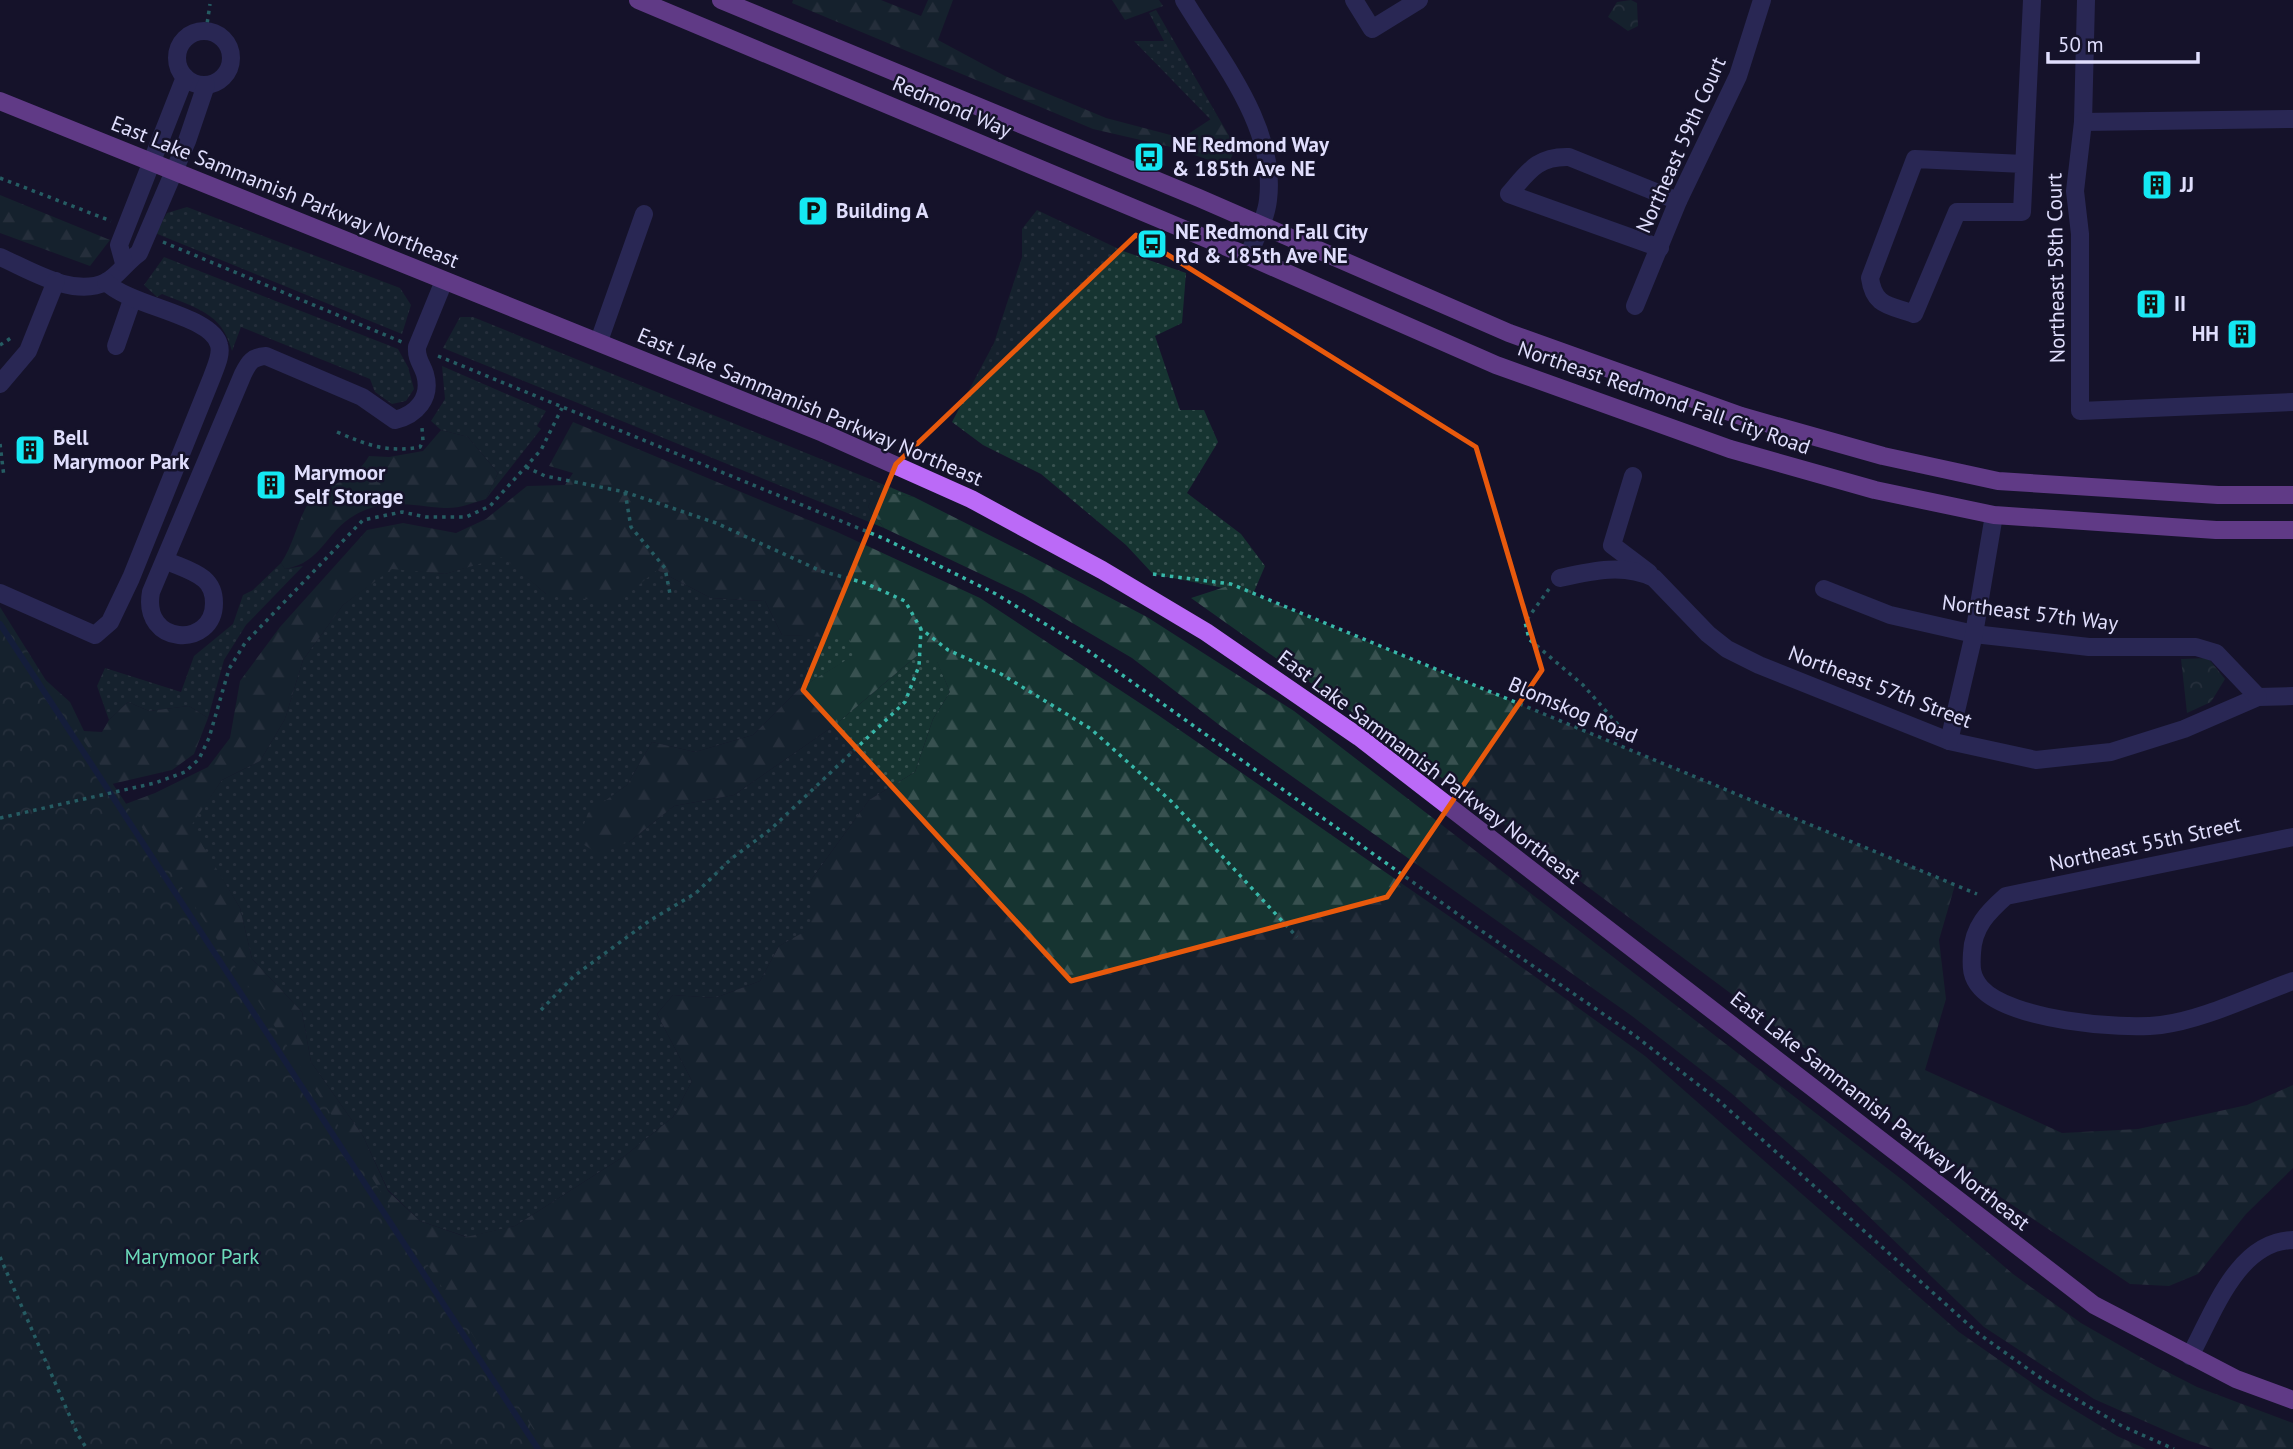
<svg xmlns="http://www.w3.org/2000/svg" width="2293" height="1449" font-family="'PT Sans',sans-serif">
<defs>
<pattern id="grass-dots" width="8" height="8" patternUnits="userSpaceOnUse" patternTransform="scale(1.75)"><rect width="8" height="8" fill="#163431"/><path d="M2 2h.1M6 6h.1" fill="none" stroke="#385150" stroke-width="1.8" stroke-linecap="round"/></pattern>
<pattern id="forest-firs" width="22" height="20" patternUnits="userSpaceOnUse" patternTransform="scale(1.75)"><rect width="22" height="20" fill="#163431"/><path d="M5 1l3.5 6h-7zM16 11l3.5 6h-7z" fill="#385150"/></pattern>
<pattern id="park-crowns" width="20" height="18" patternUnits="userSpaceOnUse" patternTransform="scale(1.75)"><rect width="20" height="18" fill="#163431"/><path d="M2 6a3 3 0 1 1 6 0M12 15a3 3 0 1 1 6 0" fill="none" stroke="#385150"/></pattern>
</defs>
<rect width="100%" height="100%" fill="#15132a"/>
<g fill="url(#grass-dots)">
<path d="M1156 10 1217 115 1211 120 1134 41H1164L1149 13Z"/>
<path d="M187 207 400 288 411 305 402 334 155 233 167 213Z"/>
<path d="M1037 210 1123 251 1186 273 1182 323 1155 336 1180 410H1204L1218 442 1187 493 1241 534 1265 566 1253 594 1153 574 1126 545 1041 474 983 445 952 422 994 343 1022 257V229Z"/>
<path d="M164 257 398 349 408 367 414 389 406 401 392 404 375 392 370 379 241 327 232 351C222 312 195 308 162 294L157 297 144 285Z"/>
<path d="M460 317H473L914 497 875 492 868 507 884 528 443 348Z"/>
<path d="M442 366 546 411 537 426 541 429 486 499 498 473 468 437 441 430 431 421 445 399Z"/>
<path d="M503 556 546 594 657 570 711 598 765 601 782 635 849 637 854 656 800 688 753 735 695 752 652 742 627 785 588 814 629 842 674 806 734 795 835 725 919 654 937 661 950 692 933 719 915 772 869 800 811 880 812 928 779 946 760 981 715 998 673 995 657 1014 692 1081 673 1117 626 1155 515 1226 467 1237 420 1221 388 1190 363 1136 311 1062 302 1012 252 959 240 908 190 826 222 780 260 761 285 719 303 660 343 605 392 568 445 574Z"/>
<path d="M281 563 285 569 303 566 246 625 224 660 208 718 189 706 149 711 128 702 109 720 97 686 105 668 181 692 194 656 233 624 243 595 253 590Z"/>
</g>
<g fill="url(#forest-firs)" fill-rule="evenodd">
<path d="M793 0H881L921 16 928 0H953L938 40 1005 76 1106 118 1182 138 1217 115 1236 148 1230 160 1212 161 1171 147 1093 129 792 3Z"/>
<path d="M1112 0H1159L1163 6 1125 20Z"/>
<path d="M0 195 110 240 90 266 0 233Z"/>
<path d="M573 422 835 531 980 598 1158 715 1498 950 1645 1056 1959 1332 2045 1392 2117 1436 2146 1449H231L88 818 155 793 208 767 230 738 240 681 280 627 367 530 403 523 456 533 486 519 527 486 565 485 573 473 549 466ZM503 557 546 594 617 603 657 570 711 598 765 601 782 635 849 638 853 656 800 688 753 735 695 752 652 742 627 785 588 813 578 841 597 853 629 842 674 806 734 795 835 725 919 654 937 662 950 692 933 719 915 772 869 800 811 880V928L779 946 760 981 715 998 673 995 657 1014 692 1081 673 1117 626 1155 515 1226 466 1237 420 1221 388 1191 363 1136 311 1062 302 1012 252 959 240 908 191 826 222 780 260 761 285 719 303 660 343 605 392 569 445 574Z"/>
<path d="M441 430 468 437 498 473 486 499C472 503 459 509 444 508 411 506 387 497 355 515 326 531 322 563 285 569L281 563C294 544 297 521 309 502 320 484 352 486 369 456L389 457 423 451Z"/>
<path d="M875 491 914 497 1021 551 1147 617 1294 711 1905 1182 2013 1274 2081 1323 2156 1366 2197 1387 2293 1423V1449H2214L2187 1440 2094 1399 1984 1327 1835 1184 1731 1093 1632 1016 1222 727 1132 658 1023 594 884 528 868 507Z"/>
<path d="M1231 585 1955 885 1939 940 1946 999 1925 1070 2062 1133 2138 1129 2247 1105 2293 1085V1168L2246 1214 2198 1274 2169 1286 2130 1284 1902 1131 1804 1048 1384 735 1191 598Z"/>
<path d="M0 616 39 674 70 702 84 731 102 732 109 720 128 702 149 711 189 706 208 718 194 754 172 770 69 794Z"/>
</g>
<g fill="url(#park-crowns)">
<path d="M1631 0 1637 3 1638 26 1628 31 1608 17 1617 2Z"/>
<path d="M0 607 82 738 261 1005 546 1449H0Z"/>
<path d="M2208 658 2225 679 2211 702 2187 713 2181 659Z"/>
</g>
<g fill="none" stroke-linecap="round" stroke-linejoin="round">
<path stroke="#122c4f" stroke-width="6" d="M0 624 538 1449"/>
<g stroke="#38b7a9" stroke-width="3.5" stroke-dasharray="3.5 5" stroke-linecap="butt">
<path d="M206 31 210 4"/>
<path d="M0 178 111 221"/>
<path d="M163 242 402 342"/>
<path d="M0 345 14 336"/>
<path d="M438 356 885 539 996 594 1083 647 1473 925 1634 1035 1718 1100 1979 1334 2042 1379 2122 1426 2174 1449"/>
<path d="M337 432C367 445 388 453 420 447L423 441 422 428"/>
<path d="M0 444 4 477"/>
<path d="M526 467 545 476 625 492 716 523 821 571 865 583 905 601 921 629 948 650 1001 674 1091 729 1172 802 1297 937"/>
<path d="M625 492 631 527 665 568 670 594"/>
<path d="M1153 574 1231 584 1977 894"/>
<path d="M1549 589 1525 622 1529 639 1583 685 1621 728 1615 744"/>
<path d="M0 818 155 783 185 772 199 759 209 738 229 669 245 643 363 520 402 512 426 517H466L490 506 541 450 562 408"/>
<path d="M541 1010 574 976 649 921 696 893 731 859 771 829 905 702 919 666 921 629"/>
<path d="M0 1257 78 1435 87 1449"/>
</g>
<g stroke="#404187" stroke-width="18">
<path d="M1184 0C1220 60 1277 127 1268 200 1266 219 1255 239 1248 256"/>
<path d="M1354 0 1372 29 1419 0"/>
<path d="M2086 0 2083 122 2075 191 2080 234V411L2293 402"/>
<circle cx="204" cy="58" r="27"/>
<path d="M2083 122 2293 119"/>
<path d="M2024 164 1915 159 1870 278C1874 307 1890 305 1914 314L1957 212H2022L2032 0"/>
<path d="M1660 248 1509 194C1528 172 1537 156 1569 157L1678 201"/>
<path d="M0 257C30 270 73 298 106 282 119 275 126 262 139 253L187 141 206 85"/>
<path d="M124 263 119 245 185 77"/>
<path d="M1635 306 1678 201 1738 76 1762 0"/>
<path d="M599 341 644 214"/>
<path d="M116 346 132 300"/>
<path d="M0 384 28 351 56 281"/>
<path d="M1633 476 1612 545 1649 573"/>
<path d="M165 560C177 566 193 570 204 579 211 585 214 594 214 603 214 649 141 646 151 592L243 374C249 362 252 357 266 356L362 397 395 420C416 415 432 398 425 374 422 364 416 359 417 347L444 281"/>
<path d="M1560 578C1591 571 1624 563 1654 578L1708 634 1727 649 1759 665 1949 741 2036 760 2111 752 2184 729 2258 697 2293 696"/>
<path d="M1824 589 1890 615 1974 634 2089 647H2196L2216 653 2258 697"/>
<path d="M0 593 95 635 110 622 131 578 212 377C215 368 222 355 219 345 212 315 131 307 106 282"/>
<path d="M1949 741 1974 634 1994 515"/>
<path d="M2293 837 2006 896C1988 912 1973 927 1972 953 1971 967 1971 977 1981 988 2010 1020 2119 1030 2161 1025 2203 1020 2253 995 2293 981"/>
<path d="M2190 1356C2213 1314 2237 1241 2293 1240"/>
</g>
<g stroke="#bb6af7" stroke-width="18">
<path d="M638 0 1248 256 1496 365 1730 449 1875 490 1994 515 2216 530H2293"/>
<path d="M721 0 1199 198 1509 333 1741 416 1883 456 1998 481 2218 495H2293"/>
<path d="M0 101 823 433 971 499 1102 570 1206 632 1359 737 2094 1305 2236 1379 2293 1400"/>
</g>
</g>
<path d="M0 0H2293V1449H0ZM1136 235 1476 447 1542 670 1387 897 1071 981 803 690 896 464Z" fill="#15132a" fill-opacity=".55" fill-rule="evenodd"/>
<path fill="none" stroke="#e8590c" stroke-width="5" stroke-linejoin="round" d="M1136 235 1476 447 1542 670 1387 897 1071 981 803 690 896 464Z"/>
<defs>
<g id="bus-square" transform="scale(1.575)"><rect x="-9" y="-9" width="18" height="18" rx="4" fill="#14e8f3" stroke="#15132a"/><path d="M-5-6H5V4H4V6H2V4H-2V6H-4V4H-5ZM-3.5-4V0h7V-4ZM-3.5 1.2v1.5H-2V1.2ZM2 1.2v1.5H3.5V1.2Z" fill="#111"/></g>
<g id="building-square" transform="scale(1.575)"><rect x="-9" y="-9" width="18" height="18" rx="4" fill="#14e8f3" stroke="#15132a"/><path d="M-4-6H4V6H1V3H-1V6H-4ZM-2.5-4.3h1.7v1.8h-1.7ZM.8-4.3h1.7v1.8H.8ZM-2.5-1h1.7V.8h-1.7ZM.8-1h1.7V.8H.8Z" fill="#111"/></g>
<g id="parking-square" transform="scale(1.575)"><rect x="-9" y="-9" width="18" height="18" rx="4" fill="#14e8f3" stroke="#15132a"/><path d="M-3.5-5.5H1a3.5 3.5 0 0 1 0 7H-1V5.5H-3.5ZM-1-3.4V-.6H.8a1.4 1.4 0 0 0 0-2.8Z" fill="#111"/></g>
</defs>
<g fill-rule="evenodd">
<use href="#bus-square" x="1149" y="157"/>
<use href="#building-square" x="2157" y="185"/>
<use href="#parking-square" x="813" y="211"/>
<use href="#bus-square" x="1152" y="244"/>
<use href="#building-square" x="2151" y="304"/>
<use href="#building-square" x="2242" y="334"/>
<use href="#building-square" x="30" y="450"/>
<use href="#building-square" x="271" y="485"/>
</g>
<g text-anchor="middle" stroke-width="5" stroke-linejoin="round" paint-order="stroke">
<g font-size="21" fill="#e0defd" stroke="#15132a">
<text transform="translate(952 107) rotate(23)" y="7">Redmond Way</text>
<text transform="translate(1681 145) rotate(-66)" y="7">Northeast 59th Court</text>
<text transform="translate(285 192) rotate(22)" y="7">East Lake Sammamish Parkway Northeast</text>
<text transform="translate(2056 268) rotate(-91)" y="7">Northeast 58th Court</text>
<text transform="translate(1664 398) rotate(19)" y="7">Northeast Redmond Fall City Road</text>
<text transform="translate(810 407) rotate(23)" y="7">East Lake Sammamish Parkway Northeast</text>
<text transform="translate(2030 613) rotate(7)" y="7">Northeast 57th Way</text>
<text transform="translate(1880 687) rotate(21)" y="7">Northeast 57th Street</text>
<text transform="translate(1573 710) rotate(23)" y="7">Blomskog Road</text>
<text transform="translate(1429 767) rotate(37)" y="7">East Lake Sammamish Parkway Northeast</text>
<text transform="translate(2145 844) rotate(-12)" y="7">Northeast 55th Street</text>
<text transform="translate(1880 1111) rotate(38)" y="7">East Lake Sammamish Parkway Northeast</text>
</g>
<g font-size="21" font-weight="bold" fill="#e0defd" stroke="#15132a" text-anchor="start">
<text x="1172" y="152">NE Redmond Way<tspan x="1172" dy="24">&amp; 185th Ave NE</tspan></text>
<text x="2180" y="192">JJ</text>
<text x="836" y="218">Building A</text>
<text x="1175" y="239">NE Redmond Fall City<tspan x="1175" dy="24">Rd &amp; 185th Ave NE</tspan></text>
<text x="2174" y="311">II</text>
<text x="2219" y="341" text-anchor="end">HH</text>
<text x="53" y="445">Bell<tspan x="53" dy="24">Marymoor Park</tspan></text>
<text x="294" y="480">Marymoor<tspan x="294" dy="24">Self Storage</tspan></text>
</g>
<g font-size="21" fill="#6cdbba" stroke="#15132a">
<text x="192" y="1264">Marymoor Park</text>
</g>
</g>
<path d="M2048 52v10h150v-10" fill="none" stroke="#e0defd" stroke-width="3.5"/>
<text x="2058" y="52" font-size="21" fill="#e0defd" stroke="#15132a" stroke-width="5" paint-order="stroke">50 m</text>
</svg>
